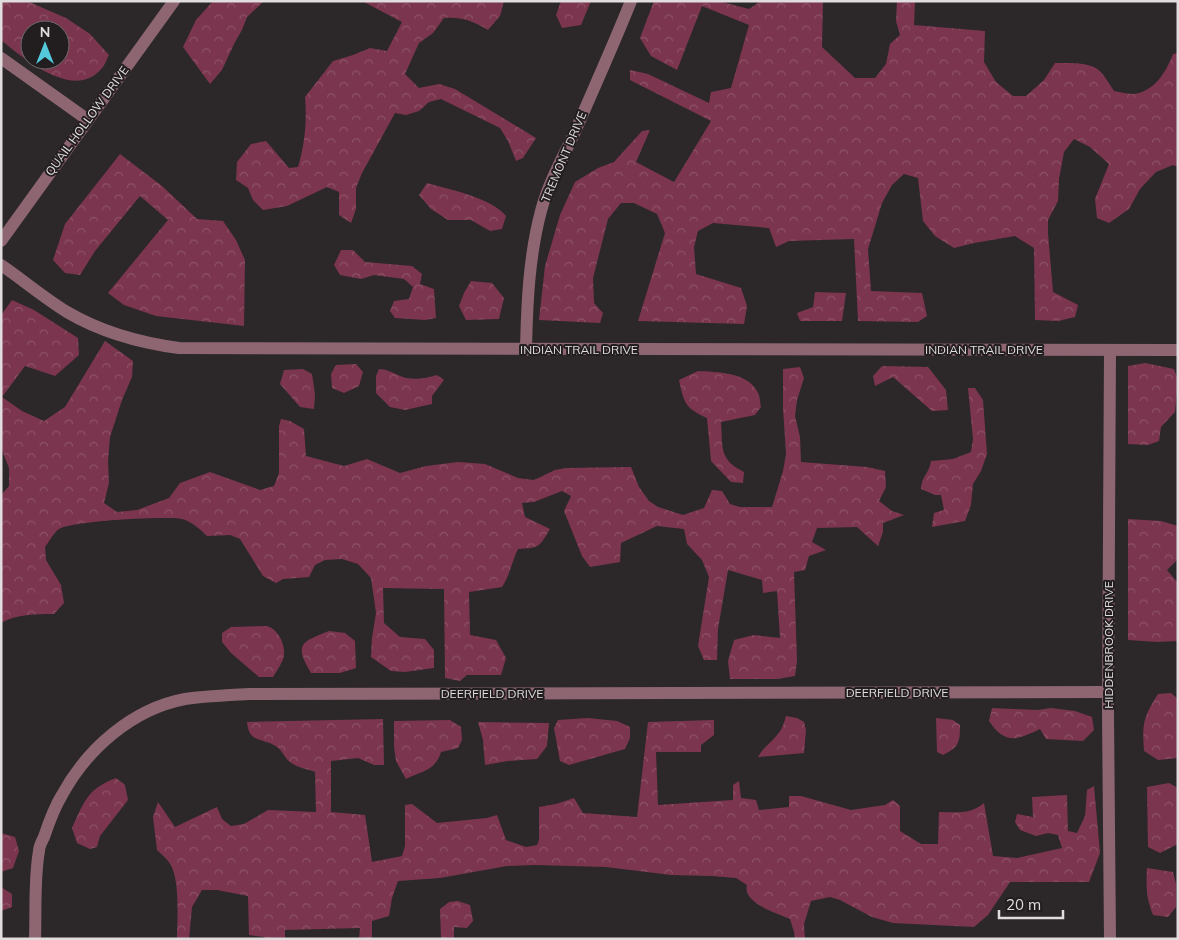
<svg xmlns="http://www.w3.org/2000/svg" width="1179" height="940" font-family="Mulish,sans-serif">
<defs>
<pattern id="forest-crowns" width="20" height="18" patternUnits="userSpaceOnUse" patternTransform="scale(1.25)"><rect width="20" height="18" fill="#7b354e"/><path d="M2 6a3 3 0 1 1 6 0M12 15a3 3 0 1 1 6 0" fill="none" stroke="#8d5267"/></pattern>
</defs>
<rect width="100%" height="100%" fill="#2c2728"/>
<g fill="url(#forest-crowns)" fill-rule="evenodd">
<path d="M1 1H27L66 18 90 34 109 55C107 59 105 65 102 68 75 102 24 59 1 40ZM30 30H60V60H30Z"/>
<path d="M213 1H264L247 17 242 30 235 42 222 70 210 84 183 47 196 20Z"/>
<path d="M362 1H504L500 16 488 30C472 21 463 17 444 18L433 33 419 43 405 74 419 88 439 84 455 89 536 138 523 158 516 161 508 141 500 128 441 99 429 102 419 111 406 115 395 113 362 173 356 188V209L351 223 339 215V192L327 187 287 206 263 210 253 200 248 188 236 180 237 162 251 144 266 141 289 168 298 167C305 144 307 120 305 97L333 61 353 55 370 48 387 51 402 22Z"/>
<path d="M561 1H591L581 25 562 28 556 15Z"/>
<path d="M654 1H718L749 9 761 1H823L822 47 855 78H875L886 64 890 44 900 35 896 21 897 1H915L914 25 985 31 984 62 996 82 1013 96H1026L1044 80 1055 63C1067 63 1083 62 1094 67 1103 71 1109 84 1114 91 1120 92 1128 94 1134 94 1155 91 1166 72 1173 54L1178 53V167L1173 165 1156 172 1140 189 1129 209 1109 223 1097 218 1095 199 1109 164 1090 147 1074 139 1064 152 1059 179 1058 201 1048 220V233L1053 292 1078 305 1075 317 1058 321 1035 320 1034 248 1015 236 974 243 954 248 935 236 923 221 918 178 904 174 892 185 882 203 868 249 871 291 922 293 927 316 918 322 858 321 854 239 789 241 776 247 769 228 713 223 698 231 694 247 696 274 741 288 747 306 744 324 638 321 665 233 657 214 634 203H621L608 219 593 278 594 303 603 313 600 323 539 320 545 266 560 215 575 182 598 168 614 162 642 131 650 130 636 162 674 182 711 121 630 80V70L648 74 709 103 711 92 731 88 749 25 702 6 677 70 651 56 640 38Z"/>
<path d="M120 154 162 186 197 219 223 221 236 240 245 260 244 326 156 316 124 305 108 293 168 220 140 196 95 251 80 275 65 273 53 260 65 224Z"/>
<path d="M427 183C448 189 492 198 506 216L502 229 490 231 471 220H448L431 209 419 195Z"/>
<path d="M341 250H353L365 262 412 266 422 274 420 284 434 289 436 318 425 320 395 318 390 311 394 301 409 299 413 287 404 279 374 275 361 279 340 275 334 265Z"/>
<path d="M471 281 492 283 504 298 499 319 466 320 459 306 464 293Z"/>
<path d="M815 292 846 293 842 321H800L797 313 813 307Z"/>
<path d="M12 300 34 310 78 338 79 355 55 376 25 366 2 397 22 411 44 421 65 407 105 341 133 361 132 377 122 400 110 437 108 462 109 483 104 503 117 512 137 510 169 498 180 483 210 472 260 490 274 486 279 473V426L281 419 290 421 304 429 306 456 344 466 367 459 400 473 426 466 458 462 485 464 518 478 534 480 555 470 566 468 631 467 639 487 649 501 658 507 683 515 704 508 712 490 722 491 730 504 740 507H772L783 471 786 454 783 408V369L800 367 804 378 797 400 795 416 800 437 801 462 867 467 885 471 886 487 879 501 892 511 904 515 883 523V532L878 546 857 527 817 528 812 542 826 550 809 556 805 570 794 572 797 661 795 676 777 679H730L728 661 734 640 754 635 780 638 777 591 763 593 762 580 728 570 718 629 717 660H704L698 646 709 577 702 560 687 544 684 529 657 526 621 543 620 562 590 567 582 556 564 511 571 496 562 491 534 502 522 503 525 517 550 529C539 547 540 548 518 549 512 561 510 575 502 587L469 592 470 635 496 640 506 658 501 675H467L460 681 445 678 444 589 383 588 384 623 400 637 425 639 434 650V668L405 672 391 671 371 657 372 638 376 613 371 578 358 564 342 559 325 560 315 565 309 577 283 579 276 583 263 576 240 539 230 535 207 536C201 530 191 521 182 519 164 516 73 521 59 529 54 532 49 542 45 547L46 560 61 585 64 603 54 614C35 614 17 614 1 623V495L9 486V468L1 448V315Z"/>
<path d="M1145 363 1174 369 1178 380 1175 412 1161 427 1159 441 1148 445 1128 444V366Z"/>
<path d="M356 364 363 372 359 386 344 393 332 388 331 374 336 365Z"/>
<path d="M882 366 928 367 946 390 948 410 932 411 893 377 875 386 873 376Z"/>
<path d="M303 369 312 374 315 394 314 409 300 407 280 384 284 370Z"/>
<path d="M379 369C386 369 391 372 398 375 410 381 424 379 437 375L444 380 432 396V404L405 410 390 407 376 393V376Z"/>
<path d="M698 371C716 372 747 372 757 391 760 395 760 402 761 407L755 415 721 422C723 447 718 459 744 472L743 483 731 482 711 461 707 418C685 408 684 403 679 380Z"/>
<path d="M968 388H975L983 400 987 454 981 471 973 484 971 505 965 521 932 527 934 513 944 510 941 495H935L921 489C922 475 929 474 931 461L953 459 971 452 973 439Z"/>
<path d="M1128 519 1161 521 1178 526V559L1167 570 1178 583V641L1157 642 1128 640Z"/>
<path d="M267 626C277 629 284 641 284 652 285 660 277 670 273 677H259L231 653 222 642V633L231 627Z"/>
<path d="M329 631 345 633 355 641 356 668 340 673H311C294 644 301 642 329 631Z"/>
<path d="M1171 693 1178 699V758L1158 760 1144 751C1142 723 1143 718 1158 694Z"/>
<path d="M992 708 1038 710 1051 708 1075 711 1092 717 1094 730 1083 741 1046 739 1040 729C1017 740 1005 745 989 721Z"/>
<path d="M786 716 797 718 804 722 806 730 804 753 758 757C763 747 771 743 777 735 782 730 784 723 786 716Z"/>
<path d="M588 718 617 721 630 727V738L625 749 569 765 560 761 554 728 558 720Z"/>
<path d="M936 718 953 720 960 725C960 742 959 747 943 755L937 752Z"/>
<path d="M383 719 384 765H374L358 758 331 761V812L365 815 372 862 402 856 405 846V805L412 804 437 823 487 818 497 815 506 840 526 847 537 845 539 840V807L556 804 574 798 583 813 637 817 648 722 714 720V735L701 745V752H656L658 805 733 800V785L739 781 741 798 756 800 759 810 789 807V796H801L851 810 885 805 893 800 900 806V831L921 844H938L939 812C956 812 970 815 984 803L993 856 1017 858 1062 848 1058 835 1048 833 1036 836 1020 830 1015 822 1017 814 1033 817 1032 797 1067 795 1068 831 1077 833 1085 816 1087 790 1094 786 1100 853 1089 882H1010L988 915 974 927 893 923 872 917 840 900 830 897 811 901 804 924 805 939H795L794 932 790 919C777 913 742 903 747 885L736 878 712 876 671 875 606 867 536 865 507 866 440 878 398 881 392 898 389 916 372 921V939H359L360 928 285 930V939H264V937L249 935 248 896 217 890H202L192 907 189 939H177C177 919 181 876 168 861 165 857 160 853 157 850L153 817 158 802 175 827 217 807 222 819 231 826 244 824 268 810 316 812 315 772C308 769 299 768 293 764 285 760 283 751 277 747 262 737 249 744 247 722Z"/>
<path d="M450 720 461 727 462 740 458 748 441 752C435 771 422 771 406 779L396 761 394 747V721Z"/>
<path d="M478 722 549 723 547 746 537 759 508 761 485 765 483 740Z"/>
<path d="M116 778 125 785 128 800 100 836 97 847 90 849 77 843 72 828C84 802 87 789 116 778Z"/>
<path d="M1169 783 1178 788V844L1160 853 1148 847 1147 787Z"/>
<path d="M1 833 15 837 19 851 13 868 1 872Z"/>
<path d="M1147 868 1173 872 1176 884V907L1168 917 1153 915C1146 898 1146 886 1147 868Z"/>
<path d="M1 887 12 894V907L1 911Z"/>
<path d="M458 901 470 905 473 921 467 928 454 927V939H441L440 909 449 902Z"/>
</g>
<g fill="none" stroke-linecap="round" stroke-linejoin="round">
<g stroke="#8d6672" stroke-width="12">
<path d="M1 58 88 120"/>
<path d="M1 241 174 1"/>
<path d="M1 265C23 280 44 298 67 312 101 332 141 343 179 348L1178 350"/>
<path d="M526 350C527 303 529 256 541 211 548 184 562 159 574 134 593 90 613 46 631 1"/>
<path d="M1110 350 1108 714 1110 939"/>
<path d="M35 939C36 910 34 879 39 851 39 846 42 841 44 837 49 822 54 808 62 795 87 749 132 709 185 699 206 696 228 695 250 694L1108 692"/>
</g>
</g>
<g text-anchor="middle" stroke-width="4" stroke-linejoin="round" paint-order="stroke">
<g font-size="12" fill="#e1ddde" stroke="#221d1f">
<text transform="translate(87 121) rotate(-54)" y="4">QUAIL HOLLOW DRIVE</text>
<text transform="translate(564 157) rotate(-67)" y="4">TREMONT DRIVE</text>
<text x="579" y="354">INDIAN TRAIL DRIVE</text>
<text x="984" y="354">INDIAN TRAIL DRIVE</text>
<text transform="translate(1109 645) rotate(-90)" y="4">HIDDENBROOK DRIVE</text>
<text x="897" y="697">DEERFIELD DRIVE</text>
<text x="492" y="698">DEERFIELD DRIVE</text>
</g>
</g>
<rect width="1179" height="940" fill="none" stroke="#e1ddde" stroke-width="5"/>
<g transform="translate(45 45)"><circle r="24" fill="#221d1f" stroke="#6e6a6b"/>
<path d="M0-4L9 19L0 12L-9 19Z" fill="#54cadd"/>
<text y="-8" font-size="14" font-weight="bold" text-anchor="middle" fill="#e1ddde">N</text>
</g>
<path d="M999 910v8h64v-8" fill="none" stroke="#e1ddde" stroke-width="2.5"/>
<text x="1006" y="910" font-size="15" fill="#e1ddde" stroke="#221d1f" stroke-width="4" paint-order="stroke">20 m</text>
</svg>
